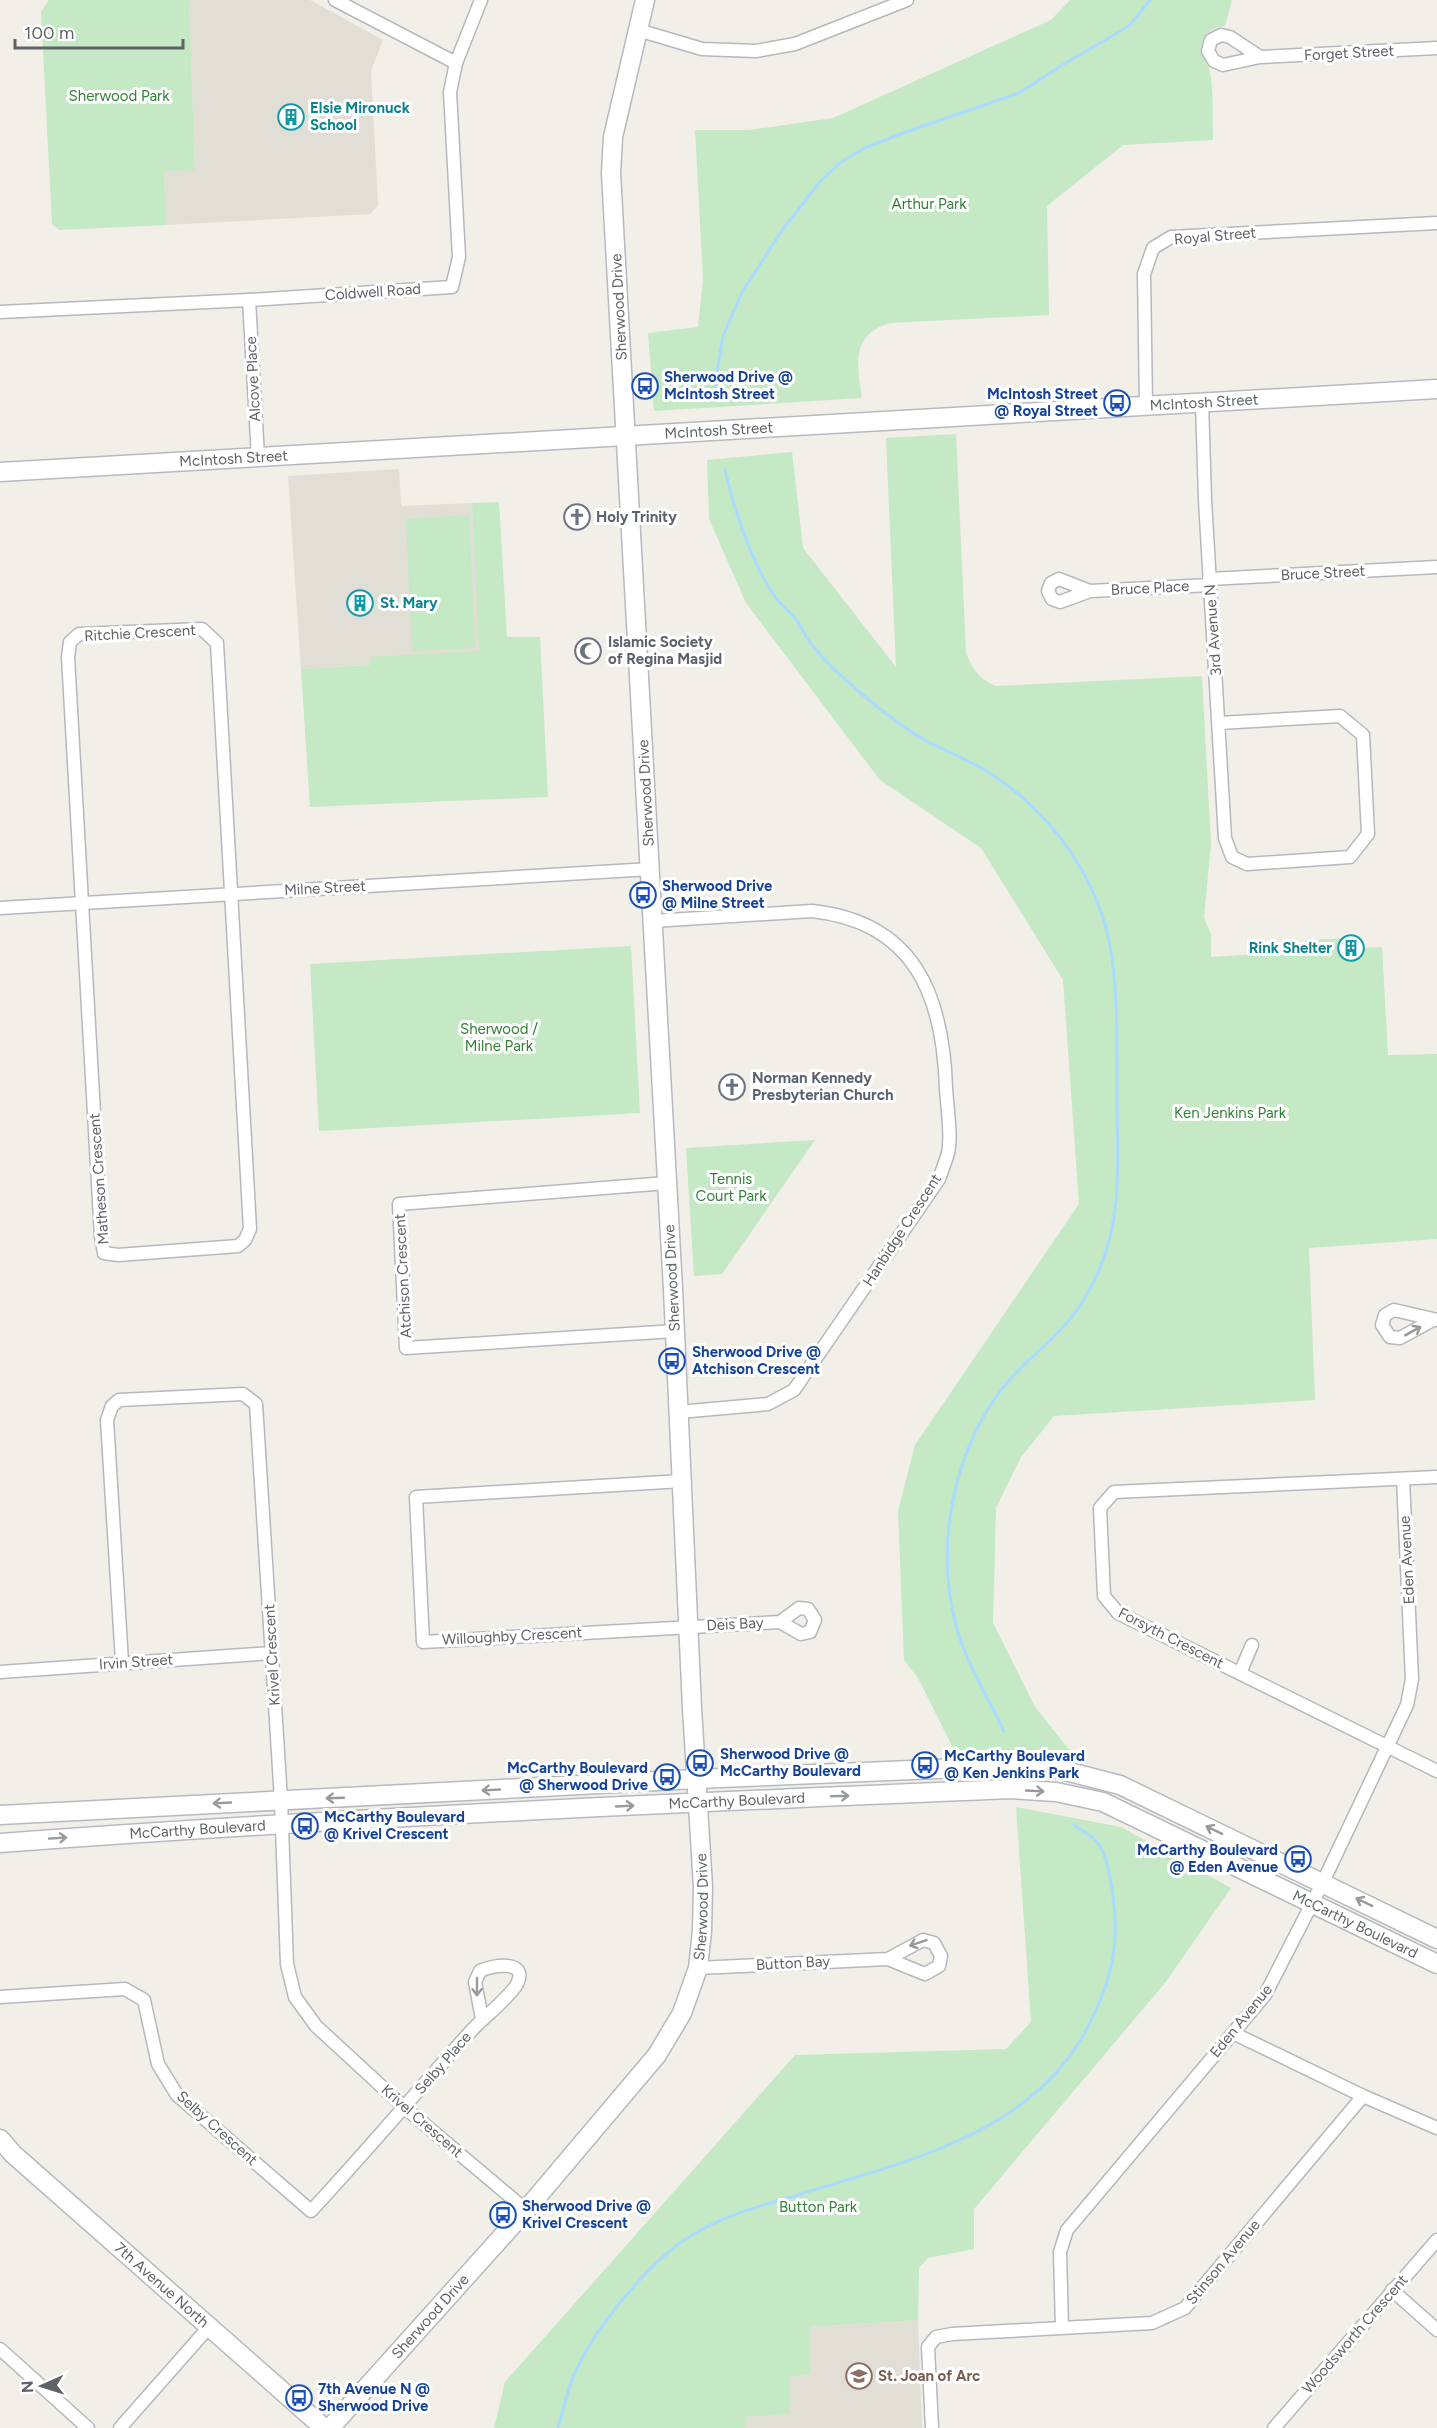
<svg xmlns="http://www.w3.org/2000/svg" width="1437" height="2428" font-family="Figtree,sans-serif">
<rect width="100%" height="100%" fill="#f1efe8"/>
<g fill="#e1ded6">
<path d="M189 0H310L383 40 371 71 378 206 370 214 166 225 164 171 195 169Z"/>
<path d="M399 469 401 506 472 503 480 658 301 669 288 476Z"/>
<path d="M918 2320 922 2428H746V2417L788 2414 789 2377 810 2374V2327Z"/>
</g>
<g fill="#c5e8c5">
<path d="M49 0H189L195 170 164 171 166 225 59 230 52 224 41 12Z"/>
<path d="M1070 0H1232L1225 26C1213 28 1203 32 1202 46 1200 56 1209 64 1210 73 1214 94 1212 118 1213 140L1123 145 1047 206 1049 315 890 323C850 335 857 365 862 398L654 411 648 333 698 327 703 279 695 130H749L833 118 1051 20Z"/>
<path d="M956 434 966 653C973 670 979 679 996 686L1202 676 1211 844 1204 917 1211 935V957L1305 951V940L1354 938 1355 948 1382 947 1388 1055 1437 1054V1239L1309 1248 1315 1400 1054 1416 1021 1457 996 1508 993 1623 1035 1707 1075 1757 956 1754 918 1678 904 1660 898 1511 915 1445 1079 1204 1063 980 981 848 880 780 746 603 709 519 707 460 792 452 803 548 896 667 886 438Z"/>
<path d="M499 502 507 637H540L548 797 310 807 301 669 370 665V657L479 651 472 503Z"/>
<path d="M469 515 475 648 412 651 406 519Z"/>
<path d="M631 946 640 1113 319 1131 310 964Z"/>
<path d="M815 1140 722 1274 694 1276 686 1148Z"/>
<path d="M1016 1807 1121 1827 1231 1888 1165 1983 974 2209V2249L928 2258 919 2268 918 2320 810 2327V2374L789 2377V2414L746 2417V2428H494L505 2382 795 2055 1006 2049 1031 2022Z"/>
</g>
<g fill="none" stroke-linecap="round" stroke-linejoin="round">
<g stroke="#aadaff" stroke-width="3">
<path d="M714 391 723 336 742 292 783 229 819 183 841 162 865 148 903 133 1019 93 1064 64 1129 26 1150 0"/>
<path d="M725 470C735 512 749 557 773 594 780 605 791 612 798 622 803 630 807 640 814 647 825 662 842 677 856 689 878 708 903 728 928 742 948 752 969 760 988 772 1052 812 1102 882 1112 958 1118 1005 1117 1052 1117 1099 1117 1156 1123 1214 1100 1268 1092 1286 1083 1304 1070 1319 1048 1346 1018 1366 998 1394 951 1460 935 1552 957 1629 967 1664 988 1698 1004 1731"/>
<path d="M558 2428C563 2411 567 2391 574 2375 593 2330 650 2260 692 2235 723 2216 757 2207 791 2197 896 2164 1023 2139 1083 2036 1100 2005 1114 1972 1115 1936 1116 1914 1111 1858 1097 1842 1091 1835 1081 1830 1074 1825"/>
</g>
<g stroke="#b5b8bc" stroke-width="15">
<g id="street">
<path d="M335 0 456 63"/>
<path d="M638 30 702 49 756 51 795 44 907 0"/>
<path d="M1260 57 1230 37 1221 35 1211 40 1208 51 1214 61 1223 65 1260 57 1437 48"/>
<path d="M249 300 258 457"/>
<path d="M0 312 249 300 452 287 459 257 450 92 456 63 481 0"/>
<path d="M1202 402 1205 500 1225 838 1232 857 1247 864 1350 857 1368 834 1363 735 1340 716 1219 723"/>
<path d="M1146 405 1144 274 1153 248 1171 237 1437 223"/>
<path d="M1209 579 1437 567"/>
<path d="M1090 591 1059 579 1051 583 1048 591 1052 599 1060 602 1090 591 1210 585"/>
<path d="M202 629 217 643 250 1229 245 1240 238 1246 118 1255 104 1253 101 1236 68 657 70 642 79 634Z"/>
<path d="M0 908 651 869"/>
<path d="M653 921 812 911C915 922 943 996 946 1088 947 1107 952 1136 948 1153 946 1161 942 1170 939 1179L794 1390 768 1404 679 1412"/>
<path d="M667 1183 399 1204 406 1348 675 1331"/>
<path d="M1433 1320 1400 1338 1390 1337 1382 1325 1385 1315 1394 1310 1437 1320"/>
<path d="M1437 1477 1114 1492 1100 1508 1104 1596 1118 1613 1437 1771"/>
<path d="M682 1481 416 1497 423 1642 780 1622 799 1608 808 1609 815 1620 810 1632 801 1634 780 1622"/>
<path d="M122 1662 107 1420 112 1406 119 1400 243 1394 256 1404 281 1800 287 1964 295 1997 316 2026 404 2107 526 2210"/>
<path d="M0 1672 272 1653"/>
<path d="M1240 1673 1252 1645"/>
<path d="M698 1968 888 1959 925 1974 939 1966 941 1956 934 1943 923 1940 888 1959"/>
<path d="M0 1997 125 1989 144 2000 158 2064 177 2095 311 2211C366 2152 418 2090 472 2030 483 2018 510 1997 517 1984 529 1959 492 1965 480 1971L475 1982 482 2019"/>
<path d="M1233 2033 1363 2096 1437 2128"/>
<path d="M1392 2290 1437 2330"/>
<path d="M1062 2327 1060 2252 1067 2230 1265 1995 1323 1882 1407 1705 1412 1679 1403 1479"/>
<path d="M0 2349 88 2428"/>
<path d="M120 2428 209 2327"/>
<path d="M932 2428 928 2347 936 2337 952 2334 1152 2323 1185 2308 1363 2096"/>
<path d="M1274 2428 1437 2240"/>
</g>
</g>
<g stroke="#b6babf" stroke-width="21">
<g id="secondary">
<path id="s1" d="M0 472 1437 389"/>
<path d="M0 1815 696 1779 1033 1765 1054 1768 1120 1785 1437 1939"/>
<path id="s2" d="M0 1843C336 1818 673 1803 1010 1789L1056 1792 1103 1802 1437 1964"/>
<path id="s3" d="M0 2139 13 2154 324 2428"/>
<path id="s4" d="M330 2428 526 2210 657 2055 682 2013 698 1968 702 1931 703 1887 692 1708 673 1289 611 173 613 137 645 0"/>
</g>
</g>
<use href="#street" stroke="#fff" stroke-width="12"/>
<use href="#secondary" stroke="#fff" stroke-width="18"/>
</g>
<defs><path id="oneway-shaft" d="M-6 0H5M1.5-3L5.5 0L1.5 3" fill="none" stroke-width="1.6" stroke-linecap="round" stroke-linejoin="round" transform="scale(1.5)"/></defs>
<g stroke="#979a9d">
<use href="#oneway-shaft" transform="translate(1413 1331) rotate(-29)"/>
<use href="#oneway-shaft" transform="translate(491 1790) rotate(177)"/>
<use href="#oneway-shaft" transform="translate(1035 1791) rotate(3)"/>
<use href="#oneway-shaft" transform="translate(840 1796) rotate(-2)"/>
<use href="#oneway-shaft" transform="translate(335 1798) rotate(178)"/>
<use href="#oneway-shaft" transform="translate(222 1803) rotate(177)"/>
<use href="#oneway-shaft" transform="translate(625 1806) rotate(-3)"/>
<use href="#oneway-shaft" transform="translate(1214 1830) rotate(-154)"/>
<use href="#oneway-shaft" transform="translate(58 1838) rotate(-4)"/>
<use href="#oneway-shaft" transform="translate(1364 1902) rotate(-154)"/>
<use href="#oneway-shaft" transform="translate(918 1943) rotate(161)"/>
<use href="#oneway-shaft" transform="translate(477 1987) rotate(90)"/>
</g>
<defs>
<g id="building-ring" transform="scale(1.35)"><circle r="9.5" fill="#fff" stroke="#0f9aa8" stroke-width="1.5"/><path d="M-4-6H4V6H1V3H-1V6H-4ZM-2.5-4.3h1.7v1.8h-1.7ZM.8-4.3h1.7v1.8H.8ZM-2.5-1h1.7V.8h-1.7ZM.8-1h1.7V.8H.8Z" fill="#0f9aa8"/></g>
<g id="bus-ring" transform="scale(1.35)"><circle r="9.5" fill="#fff" stroke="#1a4fb4" stroke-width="1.5"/><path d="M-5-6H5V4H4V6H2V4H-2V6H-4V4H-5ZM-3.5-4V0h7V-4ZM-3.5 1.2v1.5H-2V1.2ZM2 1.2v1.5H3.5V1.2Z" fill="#1a4fb4"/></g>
<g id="church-ring" transform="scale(1.35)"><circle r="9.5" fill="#fff" stroke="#6b7280" stroke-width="1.5"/><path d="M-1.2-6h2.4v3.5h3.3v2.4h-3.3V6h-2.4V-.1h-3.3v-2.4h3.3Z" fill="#6b7280"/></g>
<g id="mosque-ring" transform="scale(1.35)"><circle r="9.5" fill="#fff" stroke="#6b7280" stroke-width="1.5"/><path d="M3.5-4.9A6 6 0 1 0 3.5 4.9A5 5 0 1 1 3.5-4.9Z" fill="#6b7280"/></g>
<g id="school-ring" transform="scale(1.35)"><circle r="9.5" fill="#fff" stroke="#8d6e63" stroke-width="1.5"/><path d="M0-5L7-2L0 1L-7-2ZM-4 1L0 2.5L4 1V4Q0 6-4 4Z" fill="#8d6e63"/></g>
</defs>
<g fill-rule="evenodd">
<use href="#building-ring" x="291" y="117"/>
<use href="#bus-ring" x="645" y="386"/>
<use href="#bus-ring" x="1117" y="403"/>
<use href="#church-ring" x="577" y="517"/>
<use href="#building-ring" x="360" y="603"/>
<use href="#mosque-ring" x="588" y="651"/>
<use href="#bus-ring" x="643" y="895"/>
<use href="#building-ring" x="1351" y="948"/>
<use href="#church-ring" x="732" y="1087"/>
<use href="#bus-ring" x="672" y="1361"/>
<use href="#bus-ring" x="700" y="1763"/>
<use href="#bus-ring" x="925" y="1765"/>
<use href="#bus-ring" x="667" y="1777"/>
<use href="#bus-ring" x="305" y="1826"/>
<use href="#bus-ring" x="1298" y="1859"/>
<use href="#bus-ring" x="503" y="2215"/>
<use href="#school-ring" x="859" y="2376"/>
<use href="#bus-ring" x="299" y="2398"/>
</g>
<g text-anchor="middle" stroke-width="6" stroke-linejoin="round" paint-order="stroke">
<g font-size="15" fill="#5f6368" stroke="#fff">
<text transform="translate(1349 53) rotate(-3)" y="5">Forget Street</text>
<text transform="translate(1215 236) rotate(-5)" y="5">Royal Street</text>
<text transform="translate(373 292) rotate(-4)" y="5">Coldwell Road</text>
<text transform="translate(619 307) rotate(-93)" y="5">Sherwood Drive</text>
<text transform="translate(253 379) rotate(-93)" y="5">Alcove Place</text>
<text dy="5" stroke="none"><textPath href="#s1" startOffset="1206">McIntosh Street</textPath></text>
<text dy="5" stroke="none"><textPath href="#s1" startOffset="720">McIntosh Street</textPath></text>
<text dy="5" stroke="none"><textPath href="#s1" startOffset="234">McIntosh Street</textPath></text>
<text transform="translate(1323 573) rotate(-3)" y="5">Bruce Street</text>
<text transform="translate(1150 588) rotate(-3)" y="5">Bruce Place</text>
<text transform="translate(1213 630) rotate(-94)" y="5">3rd Avenue N</text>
<text transform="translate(140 633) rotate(-3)" y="5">Ritchie Crescent</text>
<text transform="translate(646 793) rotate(-93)" y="5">Sherwood Drive</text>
<text transform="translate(325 888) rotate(-3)" y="5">Milne Street</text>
<text transform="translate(99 1179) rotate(-94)" y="5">Matheson Crescent</text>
<text transform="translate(902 1230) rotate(-57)" y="5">Hanbidge Crescent</text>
<text transform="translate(403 1276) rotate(-93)" y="5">Atchison Crescent</text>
<text transform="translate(672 1278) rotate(-93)" y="5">Sherwood Drive</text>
<text transform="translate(1407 1560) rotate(-93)" y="5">Eden Avenue</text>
<text transform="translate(735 1624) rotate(-3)" y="5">Deis Bay</text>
<text transform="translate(512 1636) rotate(-3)" y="5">Willoughby Crescent</text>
<text transform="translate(1171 1638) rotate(27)" y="5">Forsyth Crescent</text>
<text transform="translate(272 1655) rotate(-93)" y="5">Krivel Crescent</text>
<text transform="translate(136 1662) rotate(-4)" y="5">Irvin Street</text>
<text dy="5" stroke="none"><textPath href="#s2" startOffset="738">McCarthy Boulevard</textPath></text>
<text dy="5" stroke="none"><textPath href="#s2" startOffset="198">McCarthy Boulevard</textPath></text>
<text dy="5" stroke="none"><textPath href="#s4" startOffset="654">Sherwood Drive</textPath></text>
<text dy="5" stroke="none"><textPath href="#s2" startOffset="1386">McCarthy Boulevard</textPath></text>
<text transform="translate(793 1963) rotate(-3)" y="5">Button Bay</text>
<text transform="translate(1241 2021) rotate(-51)" y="5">Eden Avenue</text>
<text transform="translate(443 2063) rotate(-49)" y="5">Selby Place</text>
<text transform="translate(422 2121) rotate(41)" y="5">Krivel Crescent</text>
<text transform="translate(217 2128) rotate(42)" y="5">Selby Crescent</text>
<text transform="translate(1223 2262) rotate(-50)" y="5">Stinson Avenue</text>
<text dy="5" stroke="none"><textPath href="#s3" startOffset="218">7th Avenue North</textPath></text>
<text dy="5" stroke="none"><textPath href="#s4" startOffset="150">Sherwood Drive</textPath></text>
<text transform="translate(1355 2334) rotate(-49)" y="5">Woodsworth Crescent</text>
</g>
<g font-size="15" fill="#348238" stroke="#fff">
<text x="119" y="101">Sherwood Park</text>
<text x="929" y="209">Arthur Park</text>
<text x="499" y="1034">Sherwood /<tspan x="499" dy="17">Milne Park</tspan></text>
<text x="1230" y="1118">Ken Jenkins Park</text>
<text x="731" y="1184">Tennis<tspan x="731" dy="17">Court Park</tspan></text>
<text x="818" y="2212">Button Park</text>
</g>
<g font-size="15" font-weight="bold" fill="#0d838f" stroke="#fff" text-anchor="start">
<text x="310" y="113">Elsie Mironuck<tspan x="310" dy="17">School</tspan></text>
<text x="380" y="608">St. Mary</text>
<text x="1332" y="953" text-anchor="end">Rink Shelter</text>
</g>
<g font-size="15" font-weight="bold" fill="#164399" stroke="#fff" text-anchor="start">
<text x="664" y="382">Sherwood Drive @<tspan x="664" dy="17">McIntosh Street</tspan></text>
<text x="1098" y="399" text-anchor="end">McIntosh Street<tspan x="1098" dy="17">@ Royal Street</tspan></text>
<text x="662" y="891">Sherwood Drive<tspan x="662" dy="17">@ Milne Street</tspan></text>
<text x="692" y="1357">Sherwood Drive @<tspan x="692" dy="17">Atchison Crescent</tspan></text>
<text x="720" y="1759">Sherwood Drive @<tspan x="720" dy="17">McCarthy Boulevard</tspan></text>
<text x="944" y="1761">McCarthy Boulevard<tspan x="944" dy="17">@ Ken Jenkins Park</tspan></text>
<text x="648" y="1773" text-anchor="end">McCarthy Boulevard<tspan x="648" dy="17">@ Sherwood Drive</tspan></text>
<text x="324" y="1822">McCarthy Boulevard<tspan x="324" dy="17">@ Krivel Crescent</tspan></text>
<text x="1278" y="1855" text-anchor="end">McCarthy Boulevard<tspan x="1278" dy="17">@ Eden Avenue</tspan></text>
<text x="522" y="2211">Sherwood Drive @<tspan x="522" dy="17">Krivel Crescent</tspan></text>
<text x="318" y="2394">7th Avenue N @<tspan x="318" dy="17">Sherwood Drive</tspan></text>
</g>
<g font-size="15" font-weight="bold" fill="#5b616d" stroke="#fff" text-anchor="start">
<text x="596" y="522">Holy Trinity</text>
<text x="608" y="647">Islamic Society<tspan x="608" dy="17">of Regina Masjid</tspan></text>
<text x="752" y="1083">Norman Kennedy<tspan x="752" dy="17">Presbyterian Church</tspan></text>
</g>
<g font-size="15" font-weight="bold" fill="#785e54" stroke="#fff" text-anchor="start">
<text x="878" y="2381">St. Joan of Arc</text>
</g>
</g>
<g transform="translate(42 2386) rotate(267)" stroke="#ffffff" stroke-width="4.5" paint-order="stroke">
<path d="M0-4.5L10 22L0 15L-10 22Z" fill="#5f6368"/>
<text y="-9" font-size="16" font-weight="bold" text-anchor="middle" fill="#5f6368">N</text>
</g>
<path d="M15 39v9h168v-9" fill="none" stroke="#5f6368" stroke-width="3"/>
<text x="24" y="39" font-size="18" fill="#5f6368" stroke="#ffffff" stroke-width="4.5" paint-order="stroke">100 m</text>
</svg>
